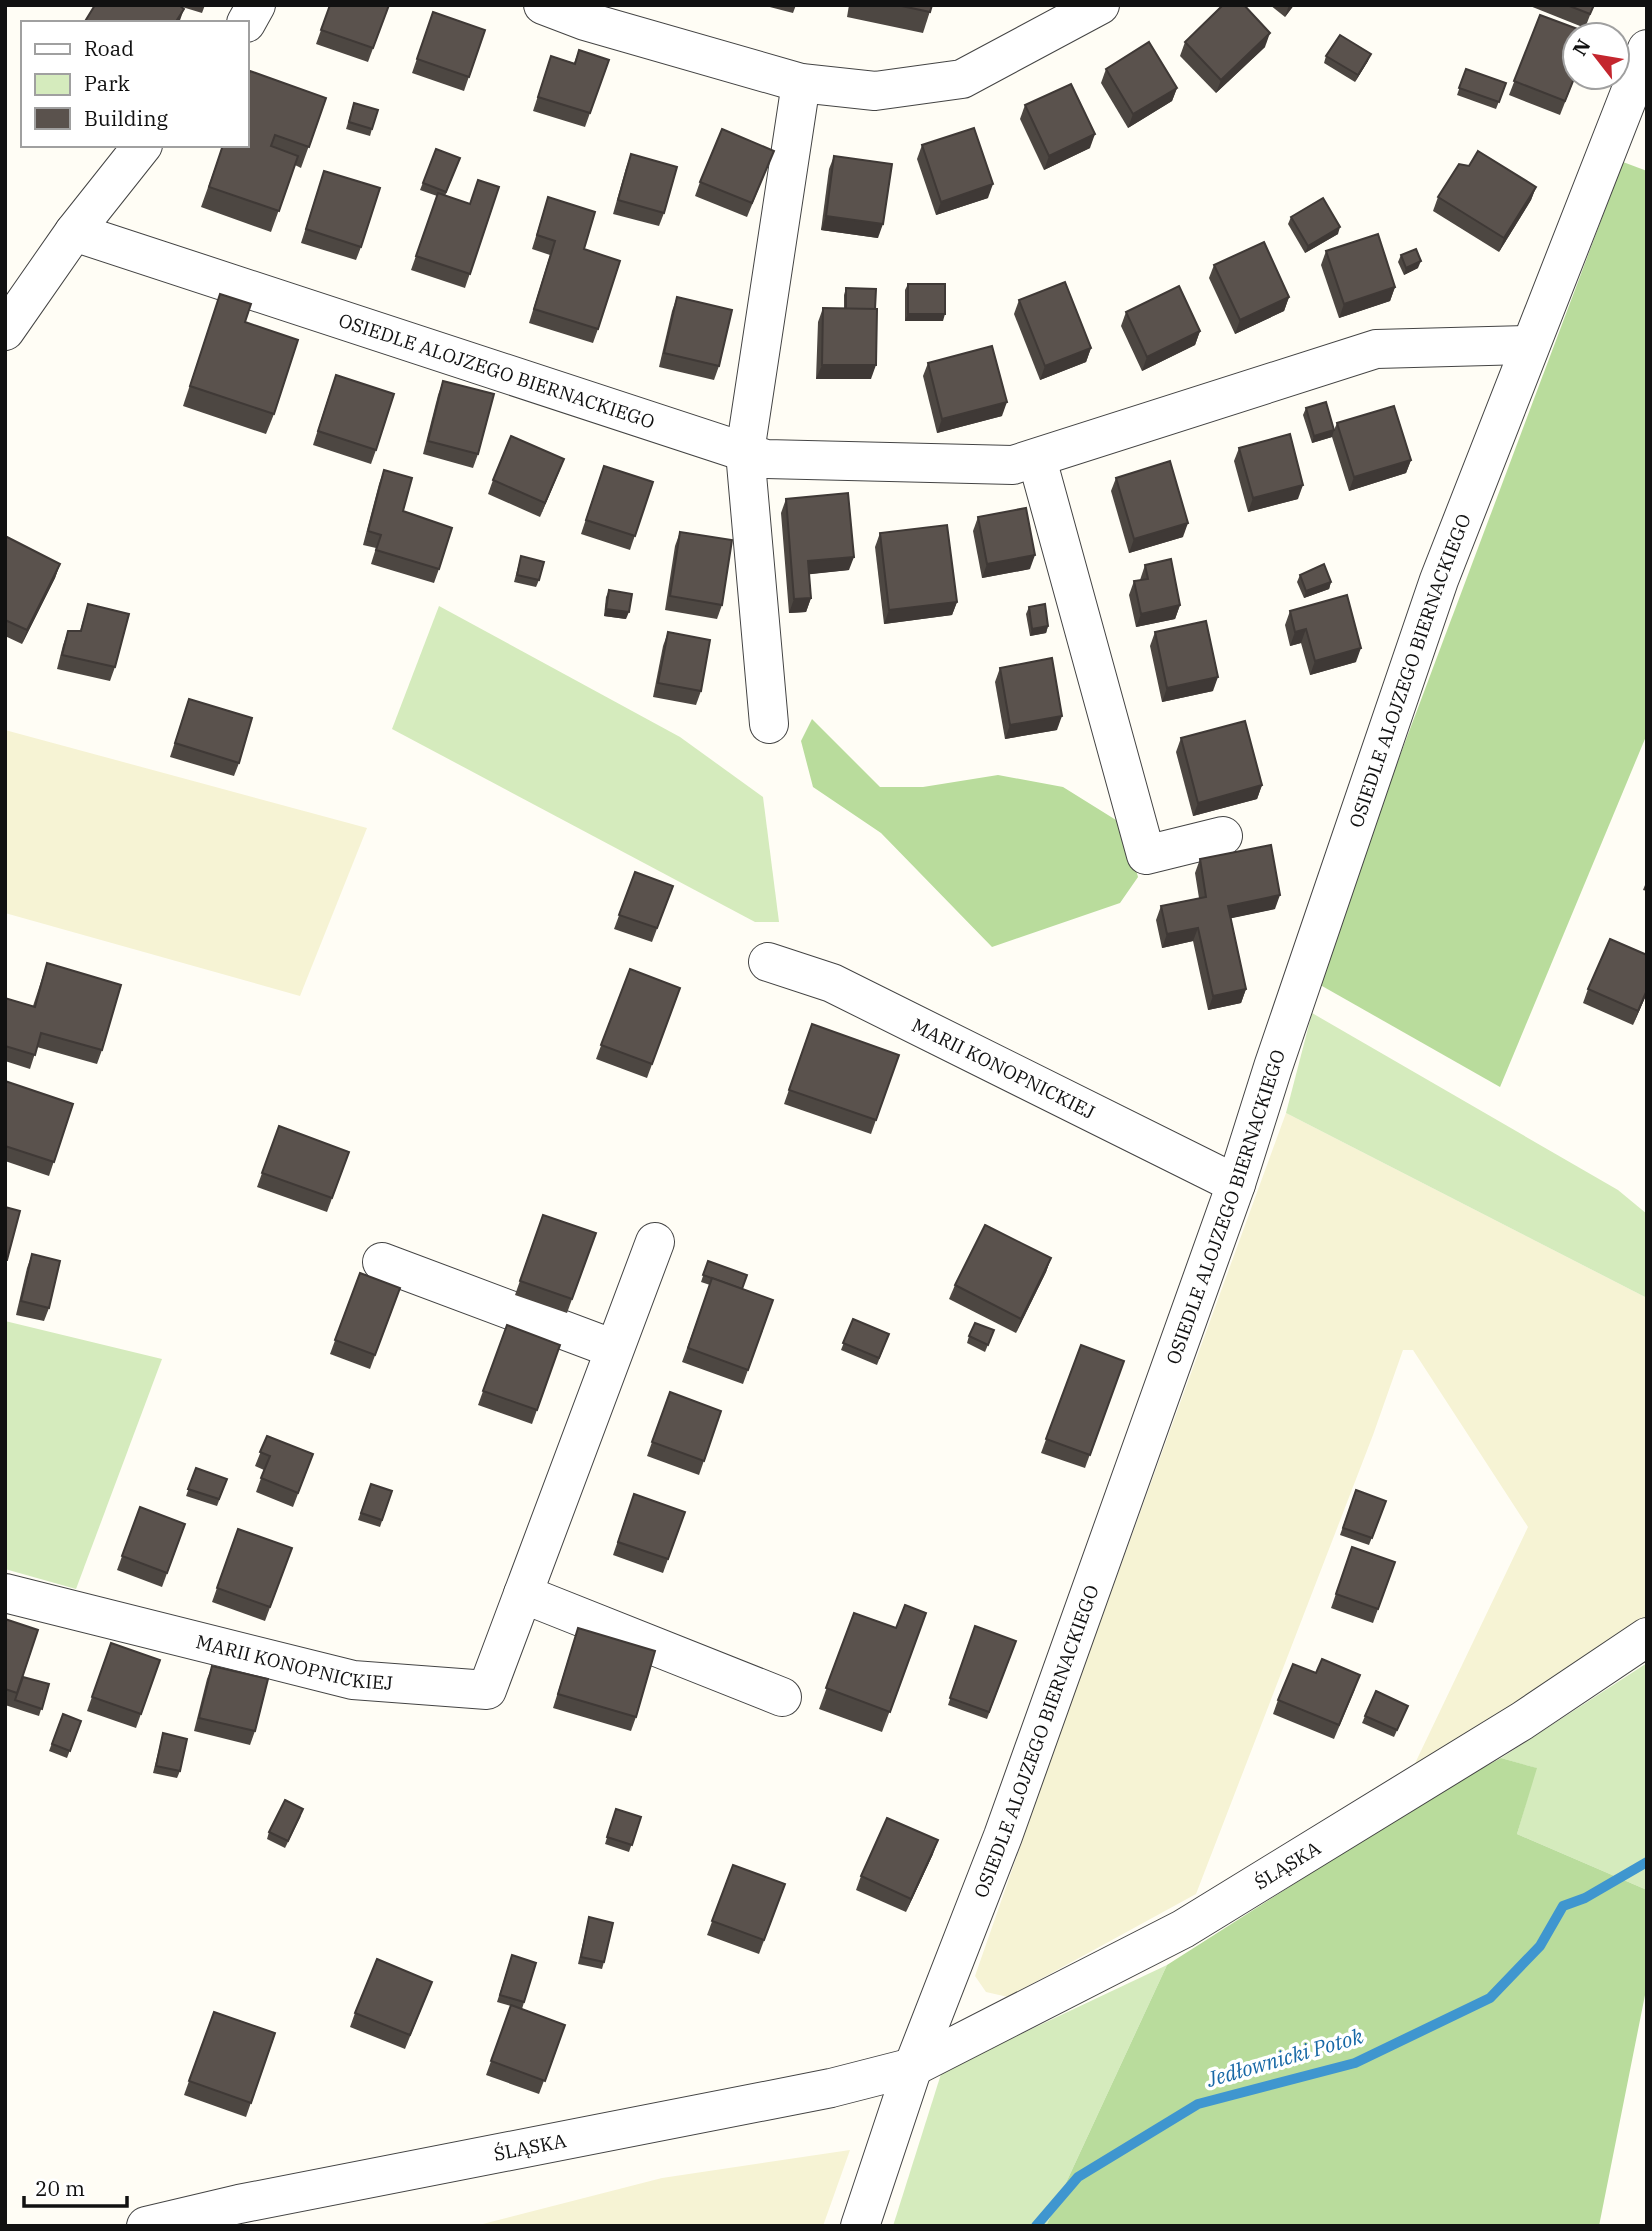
<svg xmlns="http://www.w3.org/2000/svg" width="1652" height="2231" font-family="'IBM Plex Serif',serif">
<rect width="100%" height="100%" fill="#fffdf5"/>
<g fill="#f6f3d4">
<path d="M5 730 367 828 300 996 5 913Z"/>
<path d="M1286 1113 1647 1298V1617L1408 1778 1528 1527 1413 1350H1403L1373 1435 1196 1894 1008 1997 986 1992 975 1976 1064 1721Z"/>
<path d="M850 2150 823 2226H475L662 2178Z"/>
</g>
<g fill="#d5ebbd">
<path d="M439 606 680 737 763 797 779 922H755L392 729Z"/>
<path d="M1312 1013 1618 1190 1647 1214V1298L1286 1113Z"/>
<path d="M5 1321 162 1359 76 1589 5 1569Z"/>
<path d="M1647 1663V1890L1517 1834 1536 1768 1501 1758Z"/>
<path d="M1167 1965 1046 2226H893L941 2074 1004 2042Z"/>
</g>
<g fill="#b9dc9c">
<path d="M1623 162 1647 171V734L1500 1087 1315 982Z"/>
<path d="M812 719 880 787H923L998 775 1063 787 1124 825 1138 877 1120 903 992 947 881 833 813 787 801 741Z"/>
<path d="M1501 1758 1537 1768 1517 1834 1647 1890V1985L1599 2226H1046L1167 1965 1441 1790Z"/>
</g>
<g fill="none" stroke-linecap="round" stroke-linejoin="round">
<path stroke="#3f96cf" stroke-width="10" d="M1036 2226 1078 2177 1198 2104 1355 2063 1490 1998 1540 1946 1563 1906 1585 1898 1647 1862"/>
<g stroke="#444" stroke-width="40">
<g id="minor">
<path d="M543 5 585 21 801 83 875 91 962 79 1100 5"/>
<path d="M246 23 256 5"/>
<path id="s1" d="M143 145 74 232 766 459 1013 465 1376 349 1530 345"/>
<path d="M5 331 74 232"/>
<path d="M1037 459 1146 855 1223 836"/>
<path d="M769 724 745 452 801 83"/>
<path id="s2" d="M768 962 832 983 1236 1184"/>
<path d="M382 1262 614 1349"/>
<path id="s3" d="M5 1593 353 1680 487 1690 655 1242"/>
<path d="M523 1594 782 1697"/>
<path id="s4" d="M146 2226 239 2204 831 2088 913 2067 1183 1929 1522 1721 1647 1637"/>
<path id="s5" d="M860 2226 913 2067 1003 1836 1236 1184 1273 1067 1439 580 1647 49"/>
</g>
</g>
<use href="#minor" stroke="#fff" stroke-width="38"/>
</g>
<g fill="#4d4742">
<path d="M95 5H205L202 13 179 6Z"/>
<path d="M330 5H389L368 62 316 44Z"/>
<path d="M762 5H796L793 13Z"/>
<path d="M849 5H932L923 33 847 17Z"/>
<path d="M1270 5H1294L1285 17Z"/>
<path d="M1530 5H1594L1585 28 1530 6Z"/>
<path d="M433 12 485 30 464 91 412 73Z"/>
<path d="M1540 15 1575 77 1560 115 1509 95Z"/>
<path d="M1185 42 1265 47 1216 93 1180 56Z"/>
<path d="M579 50 609 60 585 127 533 111 551 56 574 63Z"/>
<path d="M1326 56 1368 61 1355 82 1324 63Z"/>
<path d="M1106 69 1177 88 1172 101 1128 128 1101 83Z"/>
<path d="M1466 69 1506 83 1496 109 1457 95Z"/>
<path d="M326 98 301 168 295 165 271 232 201 207 223 145Z"/>
<path d="M354 103 372 129 370 136 346 129Z"/>
<path d="M1025 105 1090 148 1044 170 1020 119Z"/>
<path d="M922 145 988 198 936 215 917 159Z"/>
<path d="M436 149 460 158 445 196 470 204 478 180 499 187 465 288 411 270 437 196 420 190Z"/>
<path d="M774 151 747 217 695 196 700 182Z"/>
<path d="M631 154 664 213 659 226 613 214 626 168Z"/>
<path d="M834 156 878 238 821 230 829 169Z"/>
<path d="M324 171 361 247 356 260 301 243Z"/>
<path d="M1536 187 1531 200 1499 252 1433 211 1438 197Z"/>
<path d="M548 197 584 249 598 329 593 343 529 323 550 255 532 249Z"/>
<path d="M1291 217 1338 234 1305 253 1288 224Z"/>
<path d="M1326 251 1395 287 1390 301 1339 318 1321 265Z"/>
<path d="M1401 255 1418 268 1404 275 1398 262Z"/>
<path d="M1214 265 1289 297 1284 311 1235 334 1209 278Z"/>
<path d="M908 284 943 321H905V290Z"/>
<path d="M846 288 871 379H816L818 322 823 308 844 309V295Z"/>
<path d="M220 294 245 322 274 414 266 434 183 406Z"/>
<path d="M677 297 719 366 714 380 659 367 672 311Z"/>
<path d="M1019 300 1091 348 1086 362 1040 380 1014 314Z"/>
<path d="M1126 312 1200 331 1195 345 1142 371 1121 326Z"/>
<path d="M928 363 1002 416 937 433 923 376Z"/>
<path d="M443 381 478 454 473 468 423 454 438 395Z"/>
<path d="M331 389 376 450 371 464 313 445Z"/>
<path d="M1306 408 1334 430 1337 423 1411 460 1406 473 1349 491 1332 437 1312 443 1303 415Z"/>
<path d="M1239 448 1298 499 1248 512 1234 461Z"/>
<path d="M564 459 540 517 488 494 493 480Z"/>
<path d="M384 470 403 511 439 569 434 583 371 564 376 548 363 545 379 484Z"/>
<path d="M1116 478 1183 537 1129 553 1111 491Z"/>
<path d="M599 480 653 482 630 550 581 534Z"/>
<path d="M786 499 849 570 809 574 811 598 806 612 789 613 781 513Z"/>
<path d="M978 517 1030 569 982 578 973 531Z"/>
<path d="M680 532 722 605 717 619 665 610 675 546Z"/>
<path d="M880 533 957 602 952 615 884 624 875 547Z"/>
<path d="M5 536 60 564 55 578 22 644 5 636Z"/>
<path d="M521 556 539 580 536 587 514 582Z"/>
<path d="M1145 565 1180 605 1175 619 1136 627 1129 595 1134 581 1140 580Z"/>
<path d="M1300 575 1331 582 1329 589 1304 598 1297 582Z"/>
<path d="M609 590 626 619 604 616 606 597Z"/>
<path d="M88 604 115 667 110 681 57 669 63 645 68 631H80Z"/>
<path d="M1029 607 1048 626 1046 633 1030 636 1026 614Z"/>
<path d="M1290 611 1356 662 1310 675 1301 643 1290 646 1285 625Z"/>
<path d="M668 632 701 691 696 705 653 697 663 646Z"/>
<path d="M1155 632 1213 691 1162 702 1150 646Z"/>
<path d="M1000 668 1057 730 1005 739 995 682Z"/>
<path d="M189 699 239 763 234 776 170 757Z"/>
<path d="M1181 738 1262 785 1257 799 1193 816 1176 752Z"/>
<path d="M1200 859 1275 909 1231 918 1246 989 1241 1003 1208 1010 1193 941 1162 948 1156 920 1161 906 1199 898 1195 873Z"/>
<path d="M635 872 673 886 652 942 614 929Z"/>
<path d="M1647 880V891L1643 890Z"/>
<path d="M47 963 102 1050 97 1064 37 1047 30 1069 5 1061V998L33 1006Z"/>
<path d="M630 969 680 988 647 1078 596 1059Z"/>
<path d="M1588 989 1647 993 1633 1025 1583 1003Z"/>
<path d="M812 1024 899 1055 871 1134 784 1104Z"/>
<path d="M5 1081 73 1104 49 1176 5 1161Z"/>
<path d="M279 1126 349 1152 327 1212 257 1187Z"/>
<path d="M543 1215 596 1233 567 1313 515 1295Z"/>
<path d="M32 1254 49 1308 44 1321 16 1315 27 1268Z"/>
<path d="M1051 1258 1046 1272 1016 1333 949 1299 955 1285Z"/>
<path d="M708 1261 742 1289 773 1300 743 1384 682 1362 710 1285 701 1282Z"/>
<path d="M360 1273 400 1288 370 1369 330 1354Z"/>
<path d="M853 1319 889 1334 877 1365 841 1350Z"/>
<path d="M507 1325 560 1345 532 1424 478 1405Z"/>
<path d="M994 1330 985 1352 967 1343 969 1336Z"/>
<path d="M1081 1345 1124 1361 1085 1468 1041 1453Z"/>
<path d="M670 1392 721 1411 699 1475 647 1456Z"/>
<path d="M267 1436 313 1454 293 1507 256 1492 264 1470 255 1466Z"/>
<path d="M196 1468 227 1479 217 1506 186 1496Z"/>
<path d="M371 1484 392 1491 380 1527 358 1520Z"/>
<path d="M1356 1490 1386 1501 1369 1545 1340 1535Z"/>
<path d="M634 1494 685 1512 663 1573 613 1555Z"/>
<path d="M140 1507 185 1524 162 1587 117 1570Z"/>
<path d="M238 1529 292 1548 265 1621 212 1602Z"/>
<path d="M1352 1547 1378 1609 1373 1623 1331 1608Z"/>
<path d="M854 1613 896 1628 926 1613 882 1732 819 1709Z"/>
<path d="M5 1619 23 1677 49 1684 39 1716 5 1705Z"/>
<path d="M975 1626 1016 1641 987 1719 948 1705Z"/>
<path d="M578 1628 636 1717 631 1731 553 1708Z"/>
<path d="M111 1643 160 1660 136 1728 87 1711Z"/>
<path d="M212 1666 255 1731 250 1745 194 1731 207 1679Z"/>
<path d="M1355 1689 1334 1739 1273 1714 1278 1700Z"/>
<path d="M1405 1713 1394 1737 1362 1723 1365 1716Z"/>
<path d="M63 1714 81 1721 67 1758 49 1751Z"/>
<path d="M163 1733 180 1771 177 1778 153 1773Z"/>
<path d="M616 1809 641 1817 629 1852 605 1844Z"/>
<path d="M301 1816 285 1848 267 1839 269 1832Z"/>
<path d="M933 1854 906 1912 856 1890 861 1876Z"/>
<path d="M733 1865 785 1884 759 1954 707 1935Z"/>
<path d="M589 1917 604 1962 602 1969 578 1964Z"/>
<path d="M512 1955 536 1963 522 2009 565 2025 539 2094 486 2075 511 2006 497 2002Z"/>
<path d="M432 1982 405 2049 350 2027 355 2013Z"/>
<path d="M214 2012 275 2033 246 2117 184 2095Z"/>
</g>
<g fill="#3f3936">
<path d="M1289 5H1294L1285 17Z"/>
<path d="M184 9 179 23H175Z"/>
<path d="M1270 33 1265 47 1216 93 1221 80Z"/>
<path d="M1371 54 1368 61 1355 82 1358 75Z"/>
<path d="M1177 88 1172 101 1128 128 1133 114Z"/>
<path d="M1095 134 1090 148 1044 170 1049 156Z"/>
<path d="M993 184 988 198 936 215 941 202Z"/>
<path d="M1536 187 1531 200 1499 252 1504 238Z"/>
<path d="M826 216 883 224 878 238 821 230Z"/>
<path d="M1340 227 1338 234 1305 253 1308 246Z"/>
<path d="M1421 261 1418 268 1404 275 1406 268Z"/>
<path d="M1395 287 1390 301 1339 318 1344 304Z"/>
<path d="M1289 297 1284 311 1235 334 1240 320Z"/>
<path d="M908 314H945L943 321H905Z"/>
<path d="M1200 331 1195 345 1142 371 1147 357Z"/>
<path d="M1091 348 1086 362 1040 380 1045 366Z"/>
<path d="M822 365H876L871 379H816Z"/>
<path d="M1007 402 1002 416 937 433 942 419Z"/>
<path d="M1334 430 1332 437 1312 443 1314 436Z"/>
<path d="M564 459 559 472 540 517 545 503Z"/>
<path d="M1411 460 1406 473 1349 491 1354 477Z"/>
<path d="M1303 485 1298 499 1248 512 1253 498Z"/>
<path d="M1188 523 1183 537 1129 553 1134 539Z"/>
<path d="M1035 555 1030 569 982 578 987 564Z"/>
<path d="M854 557 849 570 803 575 808 561Z"/>
<path d="M60 564 55 578 22 644 27 630Z"/>
<path d="M1331 582 1329 589 1304 598 1306 591Z"/>
<path d="M811 598 806 612 789 613 794 599Z"/>
<path d="M957 602 952 615 884 624 889 610Z"/>
<path d="M1180 605 1175 619 1136 627 1141 614Z"/>
<path d="M606 609 629 612 626 619 604 616Z"/>
<path d="M1048 626 1046 633 1030 636 1032 629Z"/>
<path d="M1306 629 1301 643 1290 646 1295 632Z"/>
<path d="M1361 648 1356 662 1310 675 1315 661Z"/>
<path d="M1218 677 1213 691 1162 702 1167 688Z"/>
<path d="M1062 716 1057 730 1005 739 1010 725Z"/>
<path d="M1262 785 1257 799 1193 816 1198 803Z"/>
<path d="M1280 895 1275 909 1223 920 1228 906Z"/>
<path d="M1198 928 1193 941 1162 948 1167 934Z"/>
<path d="M1246 989 1241 1003 1208 1010 1213 996Z"/>
<path d="M1647 990V993L1633 1025 1638 1011Z"/>
<path d="M1051 1258 1046 1272 1016 1333 1021 1319Z"/>
<path d="M938 1840 933 1854 906 1912 911 1899Z"/>
</g>
<g fill="#5a524d" stroke="#3f3936" stroke-width="2">
<path d="M95 5H179L184 9 175 23H84Z"/>
<path d="M330 5H389L373 48 321 30Z"/>
<path d="M897 5H932L930 12Z"/>
<path d="M1223 5H1244L1270 33 1221 80 1185 42Z"/>
<path d="M1567 5H1594L1590 14Z"/>
<path d="M433 12 485 30 469 77 417 59Z"/>
<path d="M1540 15 1591 34 1575 35V76L1565 101 1514 81Z"/>
<path d="M1340 35 1371 54 1358 75 1326 56Z"/>
<path d="M1149 42 1177 88 1133 114 1106 69Z"/>
<path d="M579 50 609 60 590 113 538 97 551 56 575 64Z"/>
<path d="M1466 69 1506 83 1499 102 1459 88Z"/>
<path d="M250 71 326 98 309 147 275 135 271 146 298 156 279 211 209 187 223 145H247V79Z"/>
<path d="M1071 84 1095 134 1049 156 1025 105Z"/>
<path d="M354 103 378 110 372 129 349 122Z"/>
<path d="M974 128 993 184 941 202 922 145Z"/>
<path d="M722 129 774 151 752 203 700 182Z"/>
<path d="M436 149 460 158 446 192 423 183Z"/>
<path d="M1478 151 1536 187 1504 238 1438 197 1459 164 1469 166Z"/>
<path d="M631 154 677 167 664 213 618 200Z"/>
<path d="M834 156 892 164 883 224 826 216Z"/>
<path d="M324 171 380 188 361 247 306 229Z"/>
<path d="M478 180 499 187 470 274 416 256 438 193 470 204Z"/>
<path d="M548 197 595 212 584 249 620 261 598 329 534 309 555 241 537 235Z"/>
<path d="M1323 198 1340 227 1308 246 1291 217Z"/>
<path d="M1378 234 1395 287 1344 304 1326 251Z"/>
<path d="M1264 242 1289 297 1240 320 1214 265Z"/>
<path d="M1416 249 1421 261 1406 268 1401 255Z"/>
<path d="M1065 282 1091 348 1045 366 1019 300Z"/>
<rect x="908" y="284" width="37" height="30"/>
<path d="M1179 286 1200 331 1147 357 1126 312Z"/>
<path d="M846 288 876 289 875 309H846Z"/>
<path d="M220 294 251 304 245 322 298 340 274 414 190 386Z"/>
<path d="M677 297 732 310 719 366 664 353Z"/>
<path d="M823 308 877 309 876 365H822Z"/>
<path d="M992 346 1007 402 942 419 928 363Z"/>
<path d="M336 375 394 394 376 450 318 431Z"/>
<path d="M443 381 494 394 478 454 428 441Z"/>
<path d="M1326 402 1334 430 1314 436 1306 408Z"/>
<path d="M1394 406 1411 460 1354 477 1337 423Z"/>
<path d="M1290 434 1303 485 1253 498 1239 448Z"/>
<path d="M511 436 564 459 545 503 493 480Z"/>
<path d="M1170 461 1188 523 1134 539 1116 478Z"/>
<path d="M604 466 653 482 635 536 586 520Z"/>
<path d="M384 470 412 478 403 511 452 528 439 569 376 550 381 535 368 531Z"/>
<path d="M848 493 854 557 808 561 811 598 794 599 786 499Z"/>
<path d="M1026 508 1035 555 987 564 978 517Z"/>
<path d="M947 525 957 602 889 610 880 533Z"/>
<path d="M680 532 732 540 722 605 670 596Z"/>
<path d="M5 536 60 564 27 630 5 620Z"/>
<path d="M521 556 544 562 539 580 517 575Z"/>
<path d="M1171 559 1180 605 1141 614 1134 581 1148 579 1145 565Z"/>
<path d="M1324 564 1331 582 1306 591 1300 575Z"/>
<path d="M609 590 632 594 629 612 606 609Z"/>
<path d="M1347 595 1361 648 1315 661 1306 629 1295 632 1290 611Z"/>
<path d="M88 604 129 614 115 667 62 655 68 631H81Z"/>
<path d="M1045 604 1048 626 1032 629 1029 607Z"/>
<path d="M1206 621 1218 677 1167 688 1155 632Z"/>
<path d="M668 632 710 640 701 691 658 683Z"/>
<path d="M1052 658 1062 716 1010 725 1000 668Z"/>
<path d="M189 699 252 718 239 763 175 743Z"/>
<path d="M1245 721 1262 785 1198 803 1181 738Z"/>
<path d="M1271 845 1280 895 1228 906 1246 989 1213 996 1198 928 1167 934 1161 906 1206 897 1200 859Z"/>
<path d="M635 872 673 886 657 928 619 915Z"/>
<path d="M1610 939 1647 955V990L1638 1011 1588 989Z"/>
<path d="M47 963 121 985 102 1050 41 1033 35 1055 5 1046V998L35 1007Z"/>
<path d="M630 969 680 988 652 1064 601 1045Z"/>
<path d="M812 1024 899 1055 876 1120 789 1090Z"/>
<path d="M5 1081 73 1104 54 1162 5 1146Z"/>
<path d="M279 1126 349 1152 332 1198 262 1173Z"/>
<path d="M5 1207 20 1211 7 1260H5Z"/>
<path d="M543 1215 596 1233 572 1299 520 1281Z"/>
<path d="M985 1225 1051 1258 1021 1319 955 1285Z"/>
<path d="M32 1254 60 1261 49 1308 21 1301Z"/>
<path d="M708 1261 747 1275 742 1289 703 1275Z"/>
<path d="M360 1273 400 1288 375 1355 335 1340Z"/>
<path d="M712 1278 773 1300 748 1370 688 1348Z"/>
<path d="M853 1319 889 1334 879 1358 843 1343Z"/>
<path d="M975 1323 994 1330 988 1345 969 1336Z"/>
<path d="M507 1325 560 1345 537 1410 483 1391Z"/>
<path d="M1081 1345 1124 1361 1090 1455 1046 1439Z"/>
<path d="M670 1392 721 1411 704 1461 652 1442Z"/>
<path d="M267 1436 313 1454 298 1493 261 1478 270 1456 260 1452Z"/>
<path d="M196 1468 227 1479 219 1499 188 1489Z"/>
<path d="M371 1484 392 1491 382 1520 361 1513Z"/>
<path d="M1356 1490 1386 1501 1372 1538 1343 1528Z"/>
<path d="M634 1494 685 1512 668 1559 618 1542Z"/>
<path d="M140 1507 185 1524 167 1573 122 1556Z"/>
<path d="M238 1529 292 1548 270 1607 217 1588Z"/>
<path d="M1352 1547 1395 1562 1378 1609 1336 1594Z"/>
<path d="M905 1605 926 1613 890 1712 826 1688 854 1613 896 1628Z"/>
<path d="M5 1619 38 1630 17 1693 5 1689Z"/>
<path d="M975 1626 1016 1641 989 1712 950 1698Z"/>
<path d="M578 1628 655 1651 636 1717 558 1694Z"/>
<path d="M111 1643 160 1660 141 1714 92 1697Z"/>
<path d="M1322 1659 1360 1675 1339 1725 1278 1700 1293 1664 1316 1673Z"/>
<path d="M212 1666 268 1679 255 1731 199 1718Z"/>
<path d="M23 1677 49 1684 42 1709 15 1700Z"/>
<path d="M1376 1691 1408 1706 1397 1730 1365 1716Z"/>
<path d="M63 1714 81 1721 70 1751 52 1744Z"/>
<path d="M163 1733 187 1739 180 1771 156 1766Z"/>
<path d="M285 1800 303 1809 288 1841 269 1832Z"/>
<path d="M616 1809 641 1817 632 1845 607 1837Z"/>
<path d="M887 1818 938 1840 911 1899 861 1876Z"/>
<path d="M733 1865 785 1884 764 1940 712 1921Z"/>
<path d="M589 1917 613 1923 604 1962 581 1957Z"/>
<path d="M512 1955 536 1963 524 2002 500 1995Z"/>
<path d="M377 1959 432 1982 410 2035 355 2013Z"/>
<path d="M511 2005 565 2025 545 2081 491 2061Z"/>
<path d="M214 2012 275 2033 251 2103 189 2081Z"/>
</g>
<g text-anchor="middle" stroke-width="7" stroke-linejoin="round" paint-order="stroke">
<g font-size="19" fill="#111" stroke="#fff">
<text dy="7" stroke="none"><textPath href="#s1" startOffset="556">OSIEDLE ALOJZEGO BIERNACKIEGO</textPath></text>
<text dy="7" stroke="none"><textPath href="#s5" startOffset="1650">OSIEDLE ALOJZEGO BIERNACKIEGO</textPath></text>
<text dy="7" stroke="none"><textPath href="#s2" startOffset="259">MARII KONOPNICKIEJ</textPath></text>
<text dy="7" stroke="none"><textPath href="#s5" startOffset="1083">OSIEDLE ALOJZEGO BIERNACKIEGO</textPath></text>
<text dy="7" stroke="none"><textPath href="#s3" startOffset="298">MARII KONOPNICKIEJ</textPath></text>
<text dy="7" stroke="none"><textPath href="#s5" startOffset="516">OSIEDLE ALOJZEGO BIERNACKIEGO</textPath></text>
<text dy="7" stroke="none"><textPath href="#s4" startOffset="1209">ŚLĄSKA</textPath></text>
<text dy="7" stroke="none"><textPath href="#s4" startOffset="392">ŚLĄSKA</textPath></text>
</g>
<g font-size="21" font-style="italic" fill="#1768a6" stroke="#fff">
<text transform="translate(1285 2058) rotate(-16)" y="7">Jedłownicki Potok</text>
</g>
</g>
<rect width="1652" height="2231" fill="none" stroke="#111111" stroke-width="14"/>
<rect x="21" y="21" width="228" height="126" fill="#ffffff" stroke="#a0a0a0" stroke-width="2"/>
<rect x="35" y="44" width="35" height="10" fill="#ffffff" stroke="#a0a0a0" stroke-width="2"/>
<text x="84" y="56" font-size="21" fill="#111111">Road</text>
<rect x="35" y="74" width="35" height="21" fill="#d5ebbd" stroke="#a0a0a0" stroke-width="2"/>
<text x="84" y="91" font-size="21" fill="#111111">Park</text>
<rect x="35" y="108" width="35" height="21" fill="#5a524d" stroke="#a0a0a0" stroke-width="2"/>
<text x="84" y="126" font-size="21" fill="#111111">Building</text>
<g transform="translate(1596 56) rotate(301)"><circle r="33" fill="#ffffff" stroke="#a0a0a0" stroke-width="2"/>
<path d="M0-5L12 26L0 18L-12 26Z" fill="#c4262e"/>
<text y="-10" font-size="19" font-weight="bold" text-anchor="middle" fill="#111111">N</text>
</g>
<path d="M24 2196v10h103v-10" fill="none" stroke="#111111" stroke-width="3.5"/>
<text x="35" y="2196" font-size="21" fill="#111111" stroke="#ffffff" stroke-width="5" paint-order="stroke">20 m</text>
</svg>
